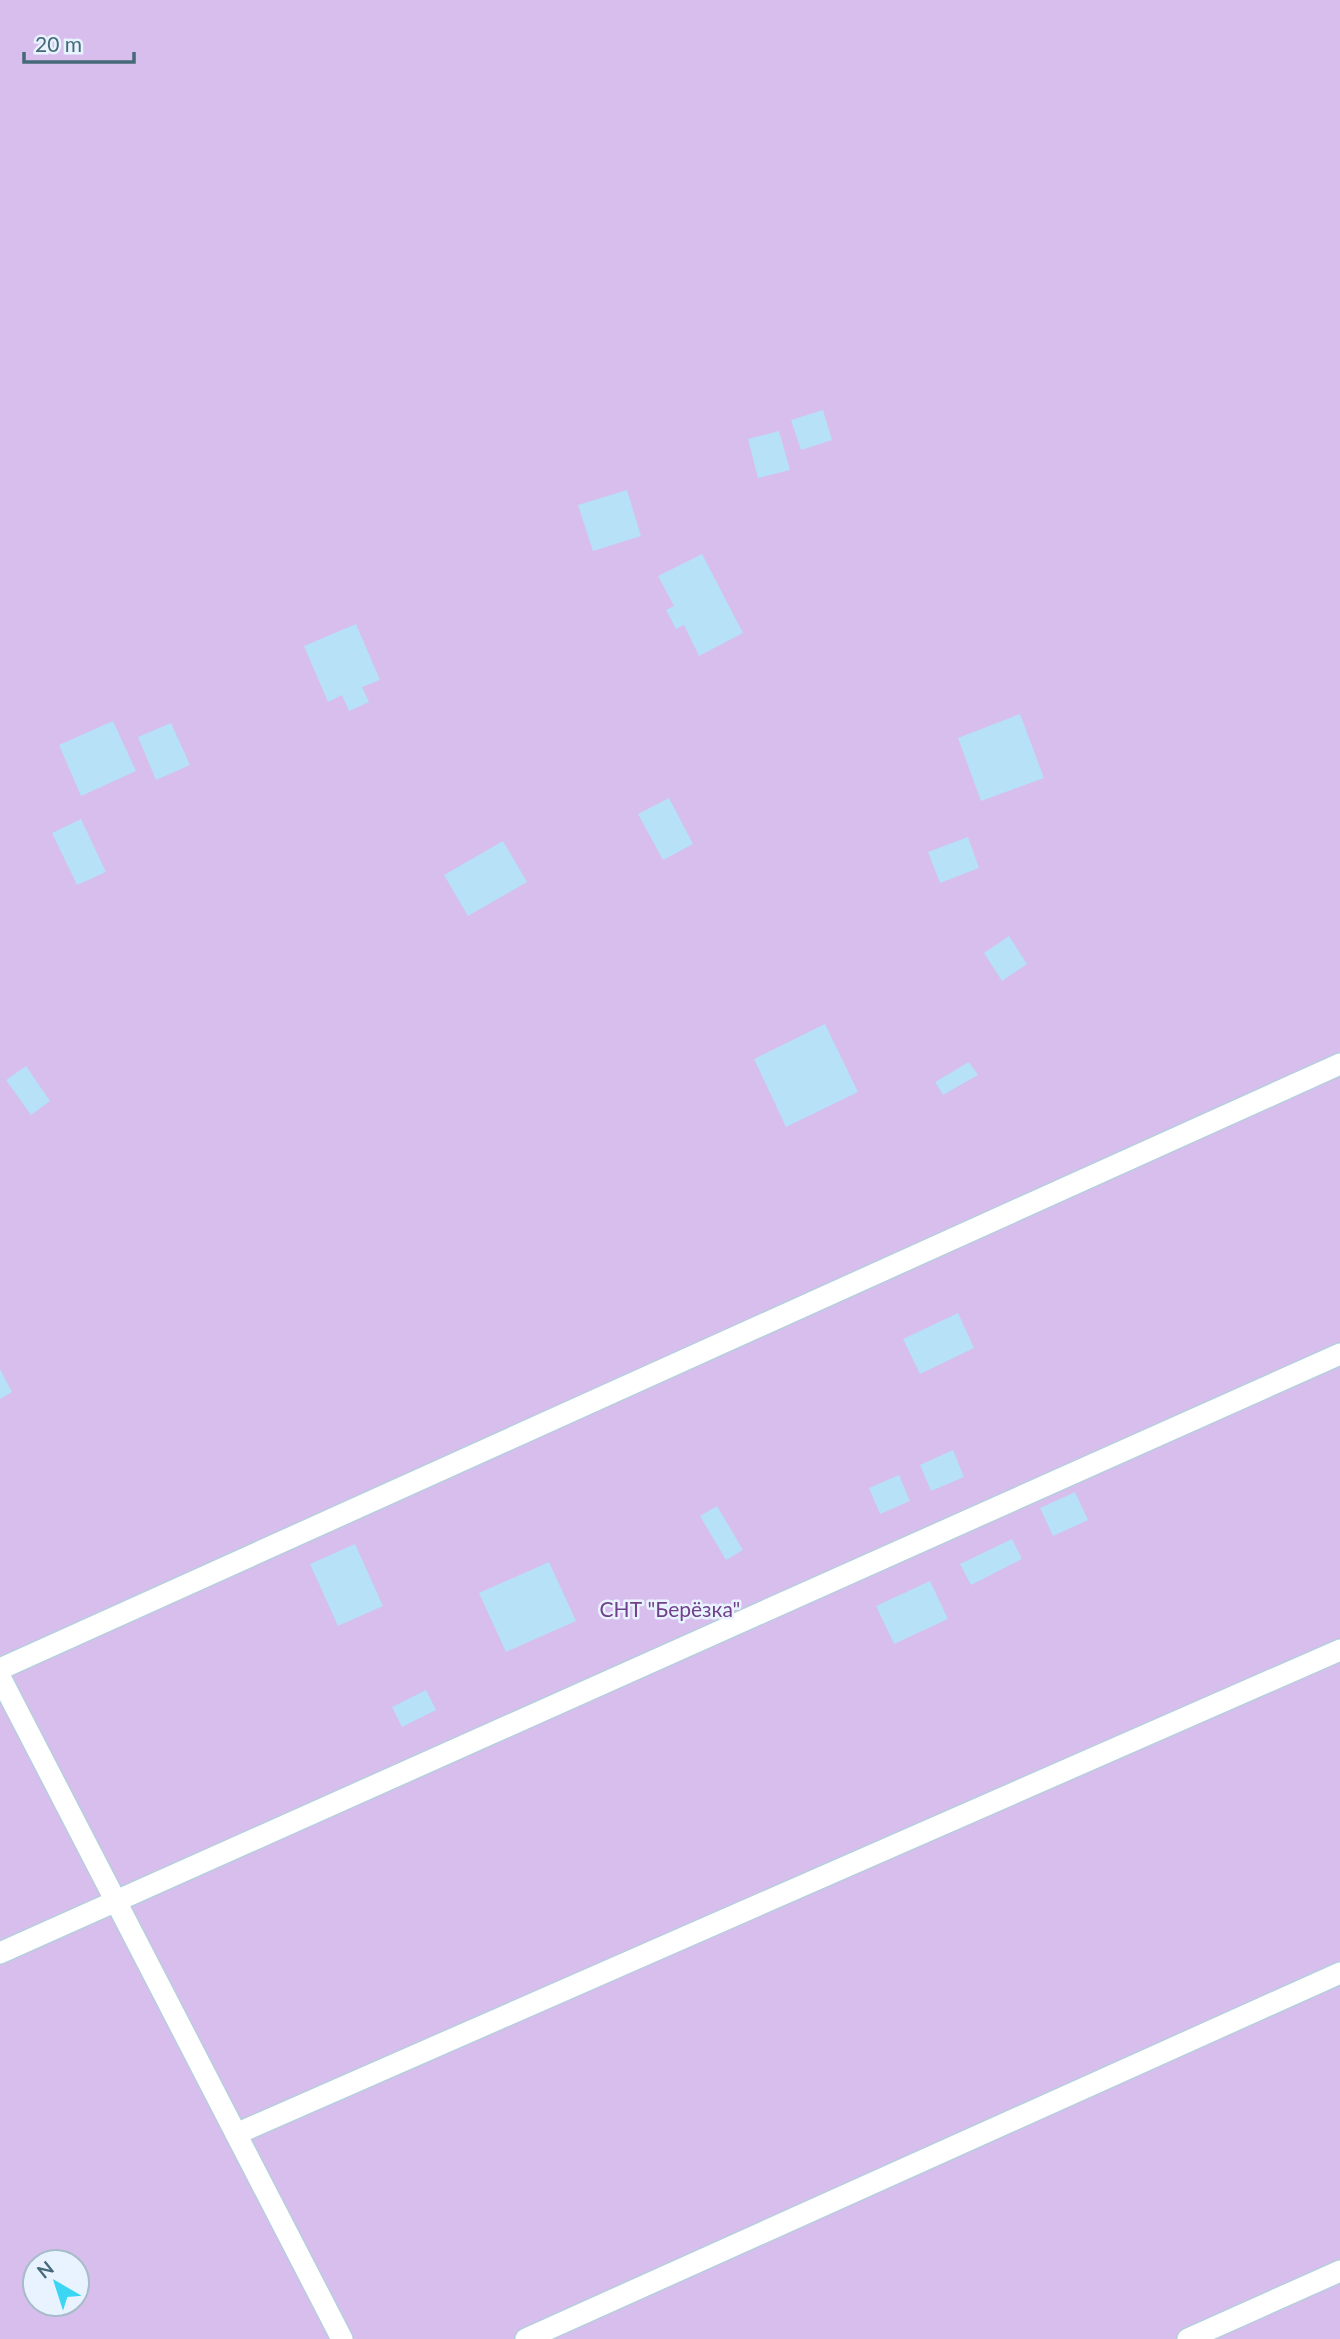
<svg xmlns="http://www.w3.org/2000/svg" width="1340" height="2339" font-family="Lato,sans-serif">
<rect width="100%" height="100%" fill="#e1eefe"/>
<path fill="#d7beed" fill-rule="evenodd" d="M0 0H1340V2339H0ZM35 2262H77V2304H35Z"/>
<g fill="#b6e1f6">
<path d="M823 410 832 440 801 450 791 420Z"/>
<path d="M779 431 790 470 758 478 748 439Z"/>
<path d="M627 490 641 536 593 551 578 505Z"/>
<path d="M702 554 743 633 699 656 684 625 676 629 666 610 674 606 658 576Z"/>
<path d="M356 624 380 680 362 687 369 702 349 711 342 695 328 702 304 646Z"/>
<path d="M1020 714 1044 778 981 801 958 738Z"/>
<path d="M113 721 136 771 81 796 59 745Z"/>
<path d="M171 723 190 765 156 780 138 737Z"/>
<path d="M669 798 693 844 663 860 638 814Z"/>
<path d="M81 819 106 872 77 885 52 833Z"/>
<path d="M968 837 979 868 940 883 928 852Z"/>
<path d="M503 841 527 882 468 916 444 875Z"/>
<path d="M1009 936 1027 964 1002 981 984 953Z"/>
<path d="M825 1024 858 1092 786 1127 754 1059Z"/>
<path d="M969 1062 978 1075 943 1095 935 1082Z"/>
<path d="M26 1066 50 1101 31 1115 6 1080Z"/>
<path d="M958 1313 974 1348 920 1374 903 1339Z"/>
<path d="M0 1369 12 1392 0 1399Z"/>
<path d="M953 1450 964 1477 931 1491 920 1465Z"/>
<path d="M899 1475 910 1501 880 1514 869 1488Z"/>
<path d="M1075 1492 1088 1520 1053 1536 1040 1508Z"/>
<path d="M717 1506 743 1550 726 1560 700 1516Z"/>
<path d="M1012 1539 1022 1559 971 1585 960 1564Z"/>
<path d="M355 1544 383 1606 338 1626 310 1564Z"/>
<path d="M549 1562 576 1621 506 1652 479 1593Z"/>
<path d="M930 1581 948 1619 894 1644 876 1606Z"/>
<path d="M426 1690 436 1710 402 1727 392 1707Z"/>
</g>
<g fill="none" stroke-linecap="round" stroke-linejoin="round">
<g stroke="#b7cede" stroke-width="24">
<g id="service">
<path d="M0 1669 1340 1064"/>
<path d="M0 1677 342 2339"/>
<path d="M0 1953 1340 1354"/>
<path d="M236 2134 1340 1650"/>
<path d="M526 2339 1340 1973"/>
<path d="M1188 2339 1340 2271"/>
</g>
</g>
<use href="#service" stroke="#fff" stroke-width="21"/>
</g>
<g text-anchor="middle" stroke-width="5" stroke-linejoin="round" paint-order="stroke">
<g font-size="21" fill="#71418b" stroke="#e9f3ff">
<text x="670" y="1617">СНТ "Берёзка"</text>
</g>
</g>
<g transform="translate(56 2283) rotate(321)"><circle r="33" fill="#e9f3ff" stroke="#a7bcc9" stroke-width="2"/>
<path d="M0-5L12 26L0 18L-12 26Z" fill="#3bd6f4"/>
<text y="-10" font-size="19" font-weight="bold" text-anchor="middle" fill="#456978">N</text>
</g>
<path d="M24 52v10h110v-10" fill="none" stroke="#456978" stroke-width="3.5"/>
<text x="35" y="52" font-size="21" fill="#456978" stroke="#e9f3ff" stroke-width="5" paint-order="stroke">20 m</text>
</svg>
